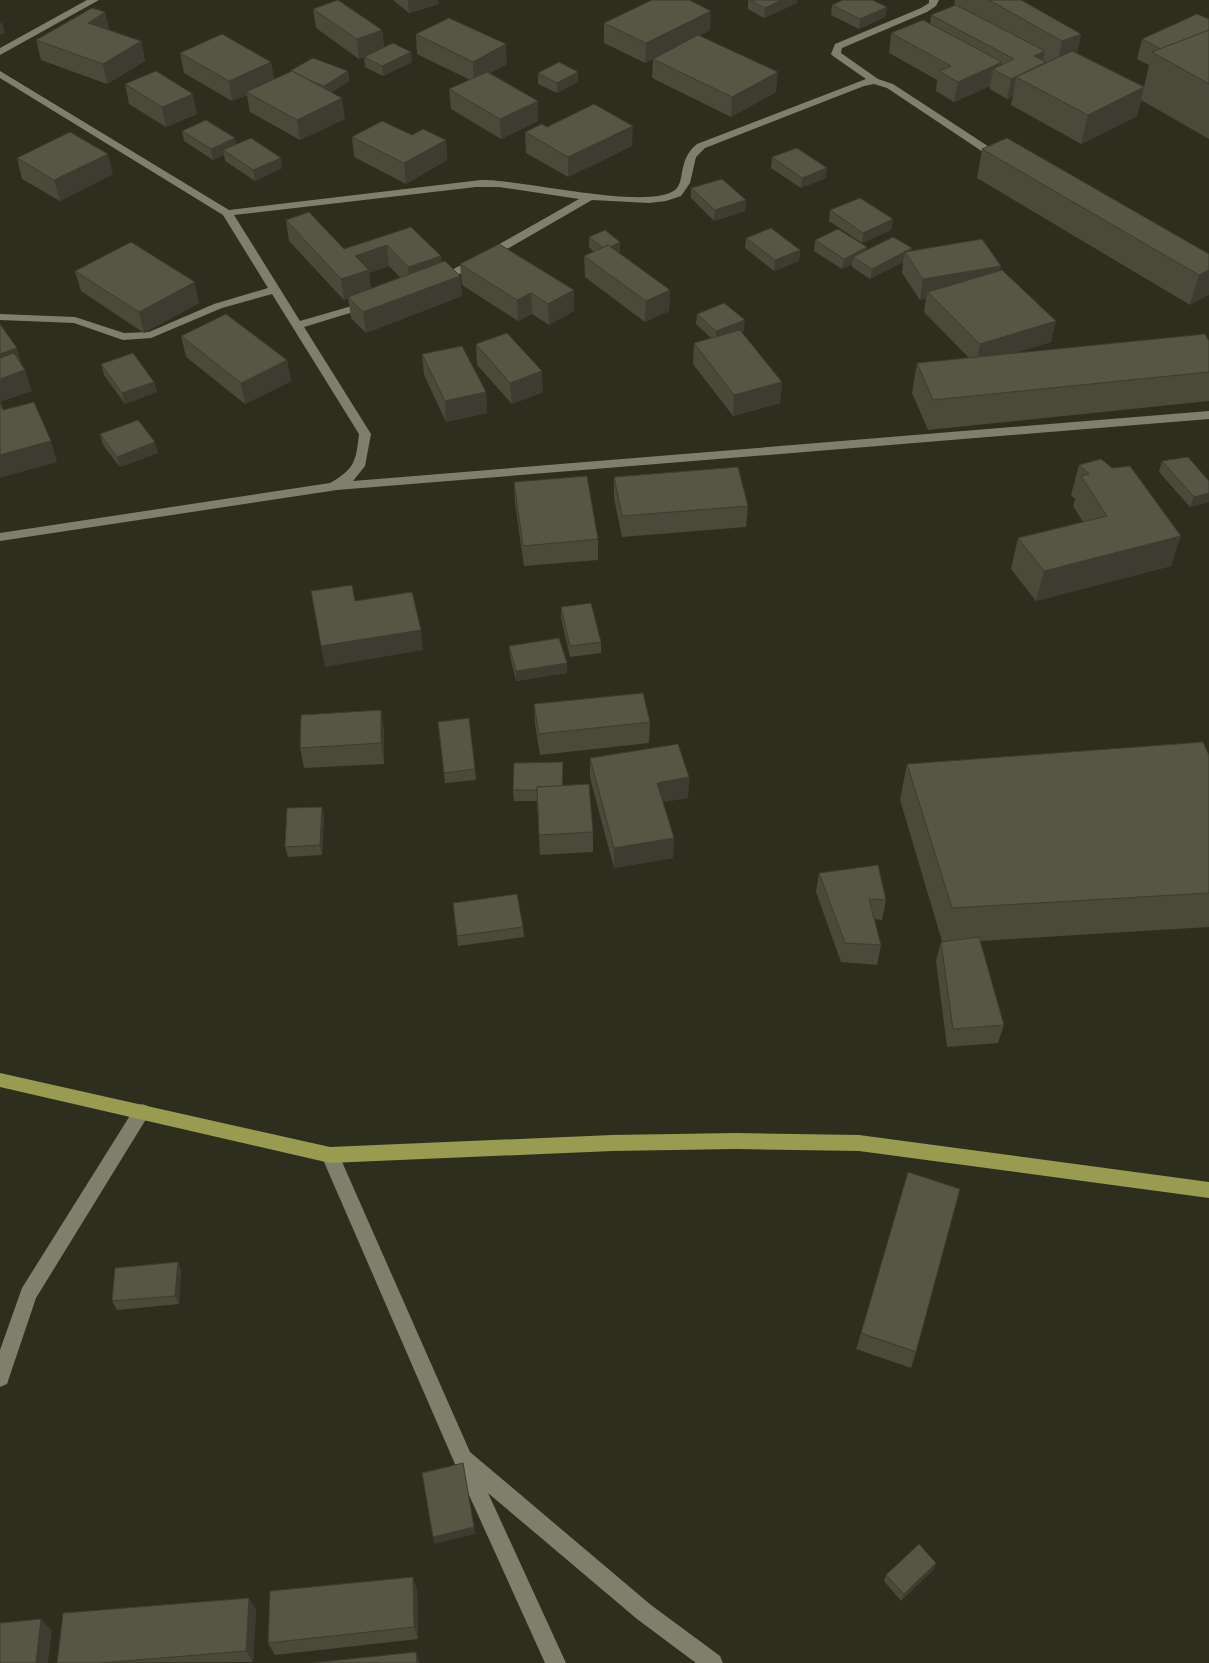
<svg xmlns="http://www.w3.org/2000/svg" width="1209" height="1663" font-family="'DejaVu Sans',sans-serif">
<rect width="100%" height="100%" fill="#2d2e1d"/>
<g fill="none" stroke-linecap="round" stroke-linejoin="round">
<g fill="#7f806c" fill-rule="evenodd">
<path d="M87 0H99L0 55V48Z"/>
<path d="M929 0H939L936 6 927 12 842 48 841 53 878 79 893 84 1003 156 1004 158 1003 160H995L887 88 874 84 864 86 705 148 696 157 690 183 681 196 666 201 649 203 592 200 481 264 438 284 432 281 434 279 473 259 579 199 499 187H476L234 215 300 321 369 301 375 304 373 306 304 327 371 434 365 466 353 481 1209 411V419L337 490 0 541V533L330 483C355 469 356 461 359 434L272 294 222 308 151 338 123 340 74 323 0 320V314L75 317 124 333 149 332 214 304 268 288 223 215 0 78V71L229 210 481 180C519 179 648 211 675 190 686 181 677 160 697 144L866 79 833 56 831 54 835 44 921 8 929 3Z"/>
<path d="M142 1104 148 1106 150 1111 148 1116 36 1298 9 1378 7 1384 0 1387V1350L22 1288 136 1106Z"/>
<path d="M330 1147 336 1150 339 1155 470 1452 651 1605 720 1656 723 1663H696L637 1619 488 1493 566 1663H545L455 1464 321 1155 324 1150Z"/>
</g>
<path fill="#999b51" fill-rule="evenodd" d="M0 1073 330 1147 612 1135 736 1133 859 1135 1209 1182V1198L859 1151 736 1149 612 1151 330 1163 0 1087Z"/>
</g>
<g fill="#494a3a" fill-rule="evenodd">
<path d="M393 0H438L439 4 409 13Z"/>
<path d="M748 0H797V3L764 18 748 9Z"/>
<path d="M955 0H1021L1081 34 1077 53 1144 87 1149 65 1137 59 1142 39 1209 19V139L1141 100 1137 116 1081 144 1011 105 1013 96 1007 99 990 89V86L954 102 936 91 937 80 889 53 891 33 930 23 931 15 954 6Z"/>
<path d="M832 5 887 7 885 17 859 29 831 15Z"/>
<path d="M313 9 382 30 384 47 411 52 412 62 383 76 365 67 364 57 359 59 316 28Z"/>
<path d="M105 12 109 30 141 41 145 61 107 84 41 60 36 40Z"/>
<path d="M604 23 710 30 699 36 776 92 731 117 652 78 653 59 645 63 604 43Z"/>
<path d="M416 34 507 64 490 73 538 101V121L501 139 451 109 449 89 470 80 417 54Z"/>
<path d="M180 53 271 62 274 79 348 71 349 81 332 92 345 119 300 140 250 112 247 95 232 101 184 73Z"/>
<path d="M538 73 578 82 557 93 538 84Z"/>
<path d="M125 84 197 114 166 127 129 104Z"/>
<path d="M547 127 632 146 568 177 526 153 525 132Z"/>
<path d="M182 131 236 145 282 168 255 181 225 161 224 155 213 160 184 141Z"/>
<path d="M412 135 446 140 447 160 406 184 354 157 352 137Z"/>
<path d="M982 149 1209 254 1190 305 977 178Z"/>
<path d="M772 157 826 178 801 188 771 168Z"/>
<path d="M17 158 113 174 60 201 22 179Z"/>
<path d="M691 188 746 200 745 211 714 221 691 198Z"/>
<path d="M830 210 893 219 891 230 862 243 829 221Z"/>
<path d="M286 220 344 249 411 227 442 263 460 276 462 296 366 333 351 318 348 298 344 300 289 241ZM389 266 401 278 371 289 369 273Z"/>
<path d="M589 237 620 253H619L670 290 669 311 645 322 585 277 584 256 594 252 589 247Z"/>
<path d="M746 238 800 250 799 261 774 271 745 248Z"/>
<path d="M815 240 867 250 912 248 911 251 1000 270 1051 342 1012 354 1209 341V401L928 430 912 393 917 363 969 358 924 312 926 298 920 300 902 273 903 262 870 279 852 267V264L842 269 814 251Z"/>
<path d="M460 264 574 311 549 325 532 314 518 321 462 285Z"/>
<path d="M75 271 199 303 144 333 81 291Z"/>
<path d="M697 314 744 331 741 332 782 382 780 403 733 416 693 364 694 343 711 338 696 324Z"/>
<path d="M181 336 287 360 291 381 245 404 186 357Z"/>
<path d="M476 344 543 392 512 404 477 365Z"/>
<path d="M422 354 486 392 487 413 446 422 424 375Z"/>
<path d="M101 364 154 382 157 392 125 404 104 375Z"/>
<path d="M100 434 158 453 120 467 103 445Z"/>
<path d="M1101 459 1171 566 1036 601 1011 569 1018 538 1083 522 1073 506 1075 499 1071 495 1079 465Z"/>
<path d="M1162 461 1209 481V502L1190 507 1159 472Z"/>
<path d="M614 477 748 506 746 527 622 537 614 498Z"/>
<path d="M514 482 598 539V560L524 566 515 503Z"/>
<path d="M561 607 601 642V653L570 657 561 618Z"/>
<path d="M509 646 567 673 516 681 510 656Z"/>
<path d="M534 704 650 722 649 743 540 755 535 725Z"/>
<path d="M438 722 475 769 476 780 445 783Z"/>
<path d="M384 731V764L304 768 300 748Z"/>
<path d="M1209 755V927L980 941 1004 1025 998 1043 947 1047 936 961 941 942 942 941 900 800 907 764Z"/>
<path d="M590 758 689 777 688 798 663 802 674 838 673 858 614 868 590 778Z"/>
<path d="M563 772V786L593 832V852L540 855 537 801H514L513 790Z"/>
<path d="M324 817 322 855 288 857 285 847Z"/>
<path d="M819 873 886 900 882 920 874 919 881 945 877 965 841 962 816 892Z"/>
<path d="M453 903 523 927 524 937 458 946Z"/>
<path d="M178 1262 181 1271 179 1304 117 1310 112 1301Z"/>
<path d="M861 1333 916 1352 911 1368 856 1349Z"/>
<path d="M936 1563 933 1570 901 1601 884 1581 886 1575Z"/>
<path d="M417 1589 418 1639 275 1655 268 1643Z"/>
<path d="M256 1610 253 1662 57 1663Z"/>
</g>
<g fill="#3c3c30">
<path d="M408 0H438L439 4 409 13Z"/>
<path d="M781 0H797V3L764 18 765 8Z"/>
<path d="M887 7 885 17 859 29 860 19Z"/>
<path d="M711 11 710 30 645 63 646 43Z"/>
<path d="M105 12 110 32 88 23Z"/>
<path d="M2 22 5 33 0 35V24Z"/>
<path d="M382 30 384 50 359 59 357 39Z"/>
<path d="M1081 34 1075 62 1056 70 1062 41Z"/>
<path d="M141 41 145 61 107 84 103 64Z"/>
<path d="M506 44 507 64 474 82 473 62Z"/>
<path d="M1045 51 1042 64 1016 77 1013 96 1007 99 1011 79 1034 56Z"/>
<path d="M411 52 412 62 383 76 382 66Z"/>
<path d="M271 62 274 82 246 92 247 95 232 101 229 81Z"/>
<path d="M1002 62 1000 73 993 69 990 86 954 102 958 82Z"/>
<path d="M348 71 349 81 326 96 324 86Z"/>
<path d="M578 72V82L557 93V83Z"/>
<path d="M778 72 776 92 731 117 732 97Z"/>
<path d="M1144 87 1137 116 1081 144 1088 115Z"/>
<path d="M193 94 197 114 166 127 162 107Z"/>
<path d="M342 98 345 119 300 140 297 120Z"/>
<path d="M538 101V121L501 139 500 119Z"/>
<path d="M633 126 632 146 568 177V157Z"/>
<path d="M235 138 237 149 223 150 224 155 213 160 211 149Z"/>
<path d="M446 140 447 160 406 184 404 163Z"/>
<path d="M108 154 113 174 60 201 54 180Z"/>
<path d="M281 158 282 168 255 181 253 170Z"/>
<path d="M827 168 826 178 801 188 802 178Z"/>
<path d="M746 200 745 211 714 221 715 210Z"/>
<path d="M893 219 891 230 862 243 863 233Z"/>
<path d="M620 242V253L604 259V249Z"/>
<path d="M387 245 389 266 369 273 371 290 344 300 341 279 355 256Z"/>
<path d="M867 247 866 257H853L852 264 842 269 844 259Z"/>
<path d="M912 248 910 259 905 252 903 262 870 279 872 269Z"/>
<path d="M800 250 799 261 774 271 775 260Z"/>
<path d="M441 256 443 277 410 288 408 267Z"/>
<path d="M1001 266 997 287 928 292 926 298 920 300 923 279Z"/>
<path d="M1209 270V295L1190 305 1199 275Z"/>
<path d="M460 276 462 296 366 333 363 312Z"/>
<path d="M195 282 199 303 144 333 139 312Z"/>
<path d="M574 290V311L549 325 548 304Z"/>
<path d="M670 290 669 311 645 322 646 301Z"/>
<path d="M531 293 532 314 518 321 517 300Z"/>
<path d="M745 320 744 331 716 342V331Z"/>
<path d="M1056 321 1051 342 976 365 980 344Z"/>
<path d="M17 348 23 369 0 377V354Z"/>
<path d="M287 360 291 381 245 404 241 383Z"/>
<path d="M25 370 32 391 0 402V379Z"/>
<path d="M542 371 543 392 512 404 510 383Z"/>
<path d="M154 382 157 392 125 404 122 393Z"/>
<path d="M782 382 780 403 733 416 734 395Z"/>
<path d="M486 392 487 413 446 422 445 401Z"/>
<path d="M51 441 57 462 0 478V455Z"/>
<path d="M155 442 158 453 120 467 117 457Z"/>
<path d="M1209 493V502L1190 507 1194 497Z"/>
<path d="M1181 536 1171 566 1036 601 1044 571Z"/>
<path d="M421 630 423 650 325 667 321 646Z"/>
<path d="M567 663V673L516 681V671Z"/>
<path d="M381 710 384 731V764L381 743Z"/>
<path d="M689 777 688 798 657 803V783Z"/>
<path d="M322 807 324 817 322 855 320 845Z"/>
<path d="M674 838 673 858 614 868V848Z"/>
<path d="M178 1262 181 1271 179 1304 175 1296Z"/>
<path d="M463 1463 475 1534 434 1544 433 1537Z"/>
<path d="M936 1563 933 1570 901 1601 904 1594Z"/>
<path d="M413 1577 417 1589 418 1639 414 1627Z"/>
<path d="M249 1598 256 1610 253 1662 246 1651Z"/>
<path d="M41 1619 52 1631 48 1663H36Z"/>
<path d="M416 1652 420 1663H417Z"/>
</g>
<g fill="#555644" stroke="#3c3c30">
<path d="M338 0 382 30 357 39 313 9Z"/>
<path d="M652 0H689L711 11 646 43 604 23Z"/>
<path d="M749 0H781L765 8Z"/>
<path d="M843 0H872L887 7 860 19 832 5Z"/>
<path d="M989 0H1021L1081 34 1062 41Z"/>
<path d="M956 5 1045 51 1034 56 1046 62 1011 79 993 69 1014 59 931 15Z"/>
<path d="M92 8 105 12 88 23 141 41 103 64 36 40Z"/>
<path d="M1197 14 1209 19V30L1161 49 1142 39Z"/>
<path d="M449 18 506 44 473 62 416 34Z"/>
<path d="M923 20 1002 62 958 82 939 71 951 66 891 33Z"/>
<path d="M1209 30V84L1152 52Z"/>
<path d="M222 34 271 62 229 81 180 53Z"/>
<path d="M698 35 778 72 732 97 653 59Z"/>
<path d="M393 43 411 52 382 66 364 57Z"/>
<path d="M1072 51 1144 87 1088 115 1016 77Z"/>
<path d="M313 58 348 71 324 86 309 80 292 71H290Z"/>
<path d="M559 62 578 72 557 83 538 73Z"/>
<path d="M156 71 193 94 162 107 125 84Z"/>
<path d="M292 71 342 98 297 120 246 92Z"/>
<path d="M487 72 538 101 500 119 449 89Z"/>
<path d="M594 104 633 126 568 157 525 132 542 124 547 127Z"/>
<path d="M206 120 235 138 211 149 182 131Z"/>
<path d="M382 121 412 135 423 129 446 140 404 163 352 137Z"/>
<path d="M70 132 108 154 54 180 17 158Z"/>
<path d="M251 138 281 158 253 170 223 150Z"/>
<path d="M1007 138 1209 254V270L1199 275 982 149Z"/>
<path d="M797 148 827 168 802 178 772 157Z"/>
<path d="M722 179 746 200 715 210 691 188Z"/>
<path d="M860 198 893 219 863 233 830 210Z"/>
<path d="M309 212 344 249 411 227 441 256 408 267 387 245 355 256 369 270 341 279 286 220Z"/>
<path d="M771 228 800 250 775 260 746 238Z"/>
<path d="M838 229 867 247 844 259 815 240Z"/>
<path d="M605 230 620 242 610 247 608 245 603 248 589 237Z"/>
<path d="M893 237 912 248 872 269 853 257Z"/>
<path d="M982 239 1001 266 923 279 905 252Z"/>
<path d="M131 242 195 282 139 312 75 271Z"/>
<path d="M499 244 574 290 548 304 531 293 517 300 460 264Z"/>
<path d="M608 245 670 290 646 301 584 256Z"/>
<path d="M445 261 460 276 363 312 348 297Z"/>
<path d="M1002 270 1056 321 980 344 928 292Z"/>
<path d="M724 303 745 320 716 331 697 314Z"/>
<path d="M226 314 287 360 241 383 181 336Z"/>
<path d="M0 324 17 348 0 354Z"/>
<path d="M740 330 782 382 734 395 694 343Z"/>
<path d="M507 333 542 371 510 383 476 344Z"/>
<path d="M1205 334 1209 341V372L933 400 917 363Z"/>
<path d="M462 346 486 392 445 401 422 354Z"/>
<path d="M14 353 25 370 0 379V358Z"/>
<path d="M133 353 154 382 122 393 101 364Z"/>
<path d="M0 402 3 410 34 402 51 441 0 455Z"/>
<path d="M138 420 155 442 117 457 100 434Z"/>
<path d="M1188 457 1209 481V493L1194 497 1162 461Z"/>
<path d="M1101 459 1112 468 1130 466 1181 536 1044 571 1018 538 1107 516 1081 476 1089 474 1079 465Z"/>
<path d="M738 467 748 506 622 516 614 477Z"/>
<path d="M587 476 598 539 523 546 514 482Z"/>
<path d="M352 585 355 601 412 592 421 630 321 646 311 591Z"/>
<path d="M591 603 601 642 570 646 561 607Z"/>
<path d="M559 638 567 663 516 671 509 646Z"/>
<path d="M643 693 650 722 539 734 534 704Z"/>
<path d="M381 710V743L300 748 301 715Z"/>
<path d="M469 718 475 769 444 773 438 722Z"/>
<path d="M1203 742 1209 755V893L952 908 907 764Z"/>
<path d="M678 744 689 777 657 783 674 838 614 848 590 758Z"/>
<path d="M563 762 562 786 537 787V790H513L514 763Z"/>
<path d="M589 784 593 832 539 835 537 787Z"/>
<path d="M322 807 320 845 285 847 287 808Z"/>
<path d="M878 865 886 900 869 899 881 945 845 943 819 873Z"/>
<path d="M517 894 523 927 457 936 453 903Z"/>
<path d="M979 937 1004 1025 953 1029 941 942Z"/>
<path d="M908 1172 960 1189 916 1352 861 1333Z"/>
<path d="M178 1262 175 1296 112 1301 115 1268Z"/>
<path d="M463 1463 474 1527 433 1537 422 1473Z"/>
<path d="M919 1544 936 1563 904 1594 886 1575Z"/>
<path d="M413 1577 414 1627 268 1643 270 1591Z"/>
<path d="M249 1598 246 1651 100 1663H57L63 1613Z"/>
<path d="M41 1619 36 1663H0V1623Z"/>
<path d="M416 1652 417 1663H311Z"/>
</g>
</svg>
